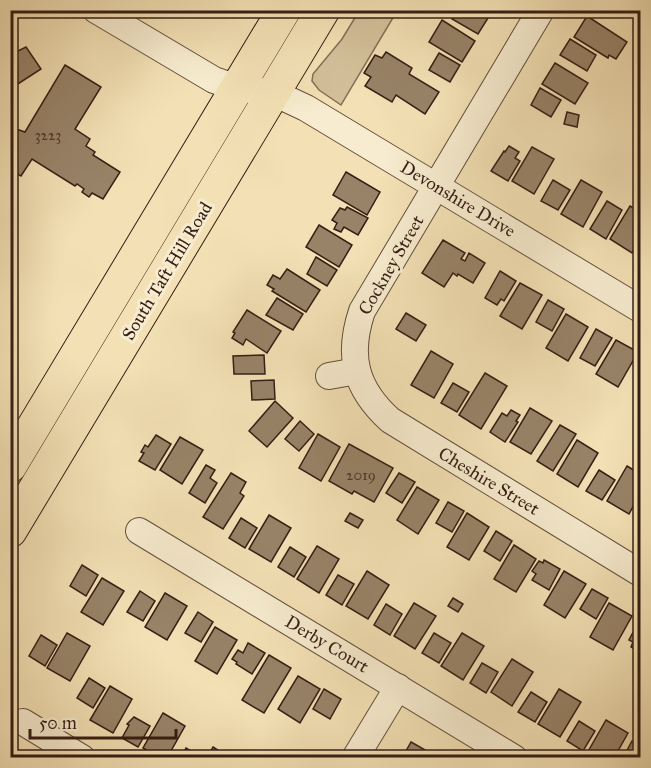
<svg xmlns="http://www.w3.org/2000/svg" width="651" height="768" font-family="'IM FELL Great Primer',serif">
<rect width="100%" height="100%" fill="#f3e1b5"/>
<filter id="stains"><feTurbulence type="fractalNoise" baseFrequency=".00333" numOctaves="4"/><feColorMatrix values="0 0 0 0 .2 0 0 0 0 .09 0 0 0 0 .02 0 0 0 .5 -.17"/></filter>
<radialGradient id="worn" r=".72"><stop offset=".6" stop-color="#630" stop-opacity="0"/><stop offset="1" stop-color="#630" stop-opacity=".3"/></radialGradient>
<path fill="#d3c09a" stroke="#846f58" stroke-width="1.5" d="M359 11H397L341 105 319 90 312 81 313 74 342 39Z"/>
<g fill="#988368" stroke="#361e15" stroke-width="1.5">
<path d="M457 10H475L488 18 478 34 452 19Z"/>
<path d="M587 16 627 42 616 59 609 55 608 58 574 37Z"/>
<path d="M442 20 475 41 462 62 429 42Z"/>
<path d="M570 39 596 55 587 71 560 55Z"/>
<path d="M26 47 41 69 10 89V55Z"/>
<path d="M386 52 412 68 409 74 439 92 425 114 396 95 392 102 365 86 371 77 364 73 375 55 382 58Z"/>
<path d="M439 53 460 65 450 82 429 70Z"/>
<path d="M555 63 588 83 575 104 542 84Z"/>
<path d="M65 65 101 87 75 129 90 139 86 146 95 152 93 155 120 172 103 199 92 193 89 197 82 192 84 189 77 184 75 186 32 159 21 176 10 170V132L13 128 25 132Z"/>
<path d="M540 88 561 100 551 117 531 105Z"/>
<path d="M567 112 579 115 577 127 564 124Z"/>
<path d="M509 146 519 152 515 158 520 161 508 181 491 171 504 151 505 152Z"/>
<path d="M532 147 554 159 534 194 512 181Z"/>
<path d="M346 172 380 192 367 215 333 195Z"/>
<path d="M553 180 570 190 558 210 541 201Z"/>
<path d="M581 180 602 192 583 227 561 214Z"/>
<path d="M607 201 622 210 606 239 590 229Z"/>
<path d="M630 206 640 212V238L632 253 610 239Z"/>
<path d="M347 207 368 218 358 235 344 227 341 232 334 229 337 223 332 220 340 208 345 210Z"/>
<path d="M319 225 352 245 339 267 306 247Z"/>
<path d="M443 240 465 253 461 259 465 261 469 253 485 263 473 283 458 274 457 276 453 273 444 287 422 273Z"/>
<path d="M316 257 337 270 327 286 307 274Z"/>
<path d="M287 269 320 290 306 312 272 291 274 289 267 285 273 275 280 279Z"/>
<path d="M500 271 516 281 504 301 501 299 497 305 485 298Z"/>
<path d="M520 283 542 295 522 329 500 316Z"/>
<path d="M277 298 303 314 293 330 266 315Z"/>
<path d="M548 300 564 309 552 331 536 322Z"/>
<path d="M247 310 281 331 267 353 246 339 243 345 232 338 235 333 233 332Z"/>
<path d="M406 313 426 325 416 341 396 329Z"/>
<path d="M566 314 588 327 568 361 546 348Z"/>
<path d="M596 329 612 338 595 366 580 358Z"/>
<path d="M616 340 638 352 618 387 596 374Z"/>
<path d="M431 351 453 364 434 398 411 385Z"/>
<path d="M264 355 265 374H234L233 356Z"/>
<path d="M485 373 507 386 481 429 459 415Z"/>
<path d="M274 380 275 399 252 400 251 381Z"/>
<path d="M453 383 469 392 457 412 441 403Z"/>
<path d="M275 401 293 418 267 447 249 431Z"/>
<path d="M530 408 552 421 531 454 510 442Z"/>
<path d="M511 410 520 415 516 421 518 422 505 442 490 432 502 413 507 416Z"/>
<path d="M300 421 314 434 299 451 285 439Z"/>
<path d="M560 425 576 434 553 471 537 461Z"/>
<path d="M318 434 340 447 321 481 299 468Z"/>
<path d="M156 435 171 444 155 470 139 461 144 453 141 452 145 445 148 447Z"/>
<path d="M180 437 203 450 182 484 160 470Z"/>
<path d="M577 440 598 453 578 487 557 474Z"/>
<path d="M349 444 393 468 374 502 354 491 352 494 329 481Z"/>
<path d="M206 465 215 470 210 478 217 483 205 503 189 493Z"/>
<path d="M627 466 640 474V494L629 514 607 501Z"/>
<path d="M599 470 615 480 602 500 586 491Z"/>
<path d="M231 473 246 482 240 493 244 496 223 529 203 517Z"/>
<path d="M399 473 415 482 402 503 386 493Z"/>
<path d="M417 487 439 500 418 534 397 520Z"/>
<path d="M448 502 464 511 452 532 436 523Z"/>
<path d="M350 513 363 520 358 528 345 521Z"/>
<path d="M467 513 489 527 469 560 447 547Z"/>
<path d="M269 515 291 528 271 562 249 549Z"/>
<path d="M241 518 257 528 245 548 229 538Z"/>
<path d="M496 531 512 541 500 561 484 551Z"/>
<path d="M514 545 536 559 516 592 494 579Z"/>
<path d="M317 546 339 559 319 593 297 579Z"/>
<path d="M290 547 306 557 294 577 278 567Z"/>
<path d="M544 560 560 569 549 590 532 580 536 574 532 571 539 561 543 563Z"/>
<path d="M82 565 98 575 86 596 70 586Z"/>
<path d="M367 571 389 585 368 619 346 606Z"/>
<path d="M564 571 586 584 565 618 544 605Z"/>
<path d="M338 575 354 584 342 605 326 595Z"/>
<path d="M102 578 124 591 103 625 81 612Z"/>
<path d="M592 589 608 598 596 619 580 609Z"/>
<path d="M140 591 155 601 143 621 127 612Z"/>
<path d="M165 593 187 606 167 640 145 627Z"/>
<path d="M453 598 463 604 458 612 448 606Z"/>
<path d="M414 603 436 616 415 649 394 636Z"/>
<path d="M609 603 632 616 613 650 590 637Z"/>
<path d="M386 604 402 614 390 635 374 625Z"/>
<path d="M198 612 213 622 201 642 185 633Z"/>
<path d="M640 619V652L631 647 633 642 629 640Z"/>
<path d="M215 627 237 640 217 674 195 661Z"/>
<path d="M67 633 90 646 70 681 47 668Z"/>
<path d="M434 633 451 643 439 663 422 653Z"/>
<path d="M462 633 484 646 463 680 441 666Z"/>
<path d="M41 635 57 645 45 666 29 656Z"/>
<path d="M248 643 265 653 252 674 236 664 237 662 232 659 238 650 243 653Z"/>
<path d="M269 655 291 668 264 713 242 700Z"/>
<path d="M512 659 533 672 512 706 491 692Z"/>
<path d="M482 663 498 672 486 693 470 683Z"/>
<path d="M298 676 320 689 300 723 278 709Z"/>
<path d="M89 678 105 688 93 708 77 698Z"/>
<path d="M110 686 132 699 113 733 90 720Z"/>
<path d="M324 689 341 699 330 719 313 709Z"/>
<path d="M559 689 581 702 560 737 538 724Z"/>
<path d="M531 692 547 702 535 722 518 712Z"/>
<path d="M163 713 185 726 167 758H160L143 748Z"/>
<path d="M134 717 150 726 138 747 122 738 129 725 127 724Z"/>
<path d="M606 720 628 733 614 758H591L586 755Z"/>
<path d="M579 721 595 731 583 751 567 741Z"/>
<path d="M632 741 640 745V758H623Z"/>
<path d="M411 742 427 751 423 758H402Z"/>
<path d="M213 747 230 758H207Z"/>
<path d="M186 748 202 758H181Z"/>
</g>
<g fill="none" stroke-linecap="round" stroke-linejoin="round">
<g stroke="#654f3d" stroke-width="28">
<g id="minor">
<path d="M96 10 214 80 237 88 274 93 306 108 640 309"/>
<path d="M541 10 362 311C347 356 355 388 390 420L640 573"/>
<path d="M329 376 357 371"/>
<path d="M139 531 514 758"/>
<path d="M23 722 82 758"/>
<path d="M355 758 398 687"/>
</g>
</g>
<g stroke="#361e15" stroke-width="35">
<g id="major">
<path d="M10 466 284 10"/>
<path d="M10 531 323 10"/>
</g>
</g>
<use href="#minor" stroke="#f7eccf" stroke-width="26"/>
<use href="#major" stroke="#f3e1b5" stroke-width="33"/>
</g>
<g text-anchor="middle" stroke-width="6" stroke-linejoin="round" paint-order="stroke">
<g font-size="15" fill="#4e372a">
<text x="48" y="140">3223</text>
<text x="361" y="480">2019</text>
</g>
<g font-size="18" fill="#361e15" stroke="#f7eccf">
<text transform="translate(458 199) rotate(31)" y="6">Devonshire Drive</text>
<text transform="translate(391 265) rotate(-60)" y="6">Cockney Street</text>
<text transform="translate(167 271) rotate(-59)" y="6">South Taft Hill Road</text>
<text transform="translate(489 481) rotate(31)" y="6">Cheshire Street</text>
<text transform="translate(327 644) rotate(31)" y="6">Derby Court</text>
</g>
</g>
<rect width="651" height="768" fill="none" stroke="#f3e1b5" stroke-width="36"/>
<rect x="12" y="12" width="627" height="744" fill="none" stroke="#361e15" stroke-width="3"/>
<rect x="18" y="18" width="615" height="732" fill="none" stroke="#361e15" stroke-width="1.5"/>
<path d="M30 729v9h146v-9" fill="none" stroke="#361e15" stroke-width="3"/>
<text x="39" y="729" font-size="18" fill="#361e15" stroke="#f7eccf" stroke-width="4.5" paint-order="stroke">50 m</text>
<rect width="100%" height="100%" filter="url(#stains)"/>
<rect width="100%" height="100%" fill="url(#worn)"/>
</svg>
